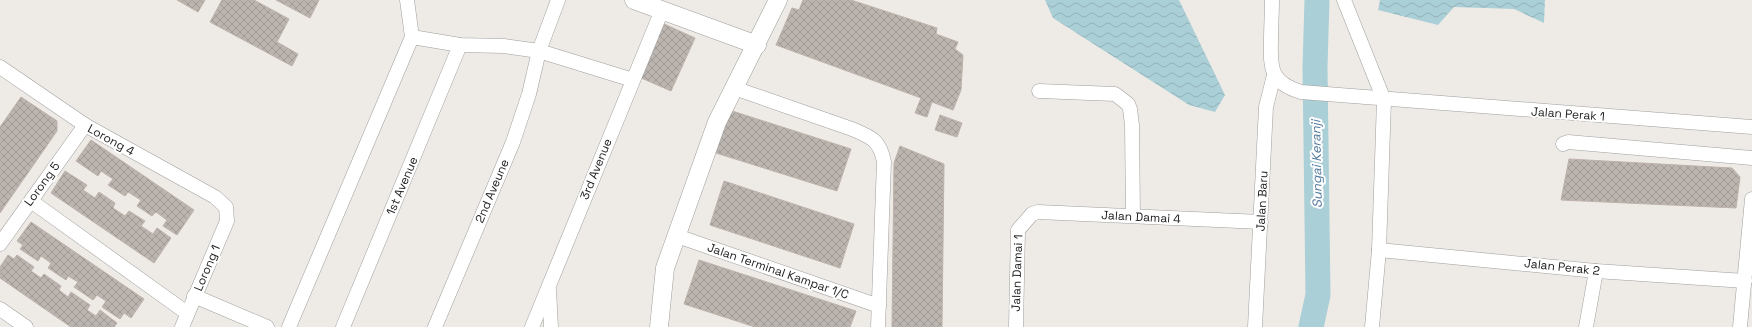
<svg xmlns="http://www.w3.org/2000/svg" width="1752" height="327" font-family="'Space Grotesk',sans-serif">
<defs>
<pattern id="water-waves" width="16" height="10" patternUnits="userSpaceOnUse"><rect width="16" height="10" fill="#abcfd7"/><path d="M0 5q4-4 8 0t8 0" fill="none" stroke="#93b1b8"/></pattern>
<pattern id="building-cross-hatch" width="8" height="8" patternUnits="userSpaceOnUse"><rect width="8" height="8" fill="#bbb4af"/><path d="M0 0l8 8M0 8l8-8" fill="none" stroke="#a09a96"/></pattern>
</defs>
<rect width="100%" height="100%" fill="#eeebe6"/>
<g fill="url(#water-waves)">
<path d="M1045 0H1179L1225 95 1215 112 1189 105 1053 18Z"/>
<path d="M1380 0H1545L1544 23 1514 9 1454 7 1438 25 1378 10Z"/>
</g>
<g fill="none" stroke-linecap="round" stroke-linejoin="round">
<path stroke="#abcfd7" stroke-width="25" d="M1311 327 1318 295 1315 67 1317 0"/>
</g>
<g fill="url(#building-cross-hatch)" stroke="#beb2aa">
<path d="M177 0H205L198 12Z"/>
<path d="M222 0H254L289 19 277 42 298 54 292 66 210 22Z"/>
<path d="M276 0H319L310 18Z"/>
<path d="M803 0H851L937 28 936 34 958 42 955 49 963 55 961 90 953 110 932 102 927 117 915 113 921 98 776 45 792 8 799 10Z"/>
<path d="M662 23 695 38 671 91 639 77Z"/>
<path d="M21 97 57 121V131L0 213V127Z"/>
<path d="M729 110 851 149 837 191 716 153Z"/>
<path d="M940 115 962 123 957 137 935 130Z"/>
<path d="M91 140 194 210 177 235 163 226 167 220 156 212 152 216 137 206 141 200 128 192 125 196 108 185 113 179 101 171 98 176 76 161Z"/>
<path d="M900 146 944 164 942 327H892L894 163Z"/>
<path d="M1569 159 1732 168 1740 177 1736 208 1561 200Z"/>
<path d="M65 171 87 185 83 190 95 198 99 192 115 203 113 208 125 216 129 211 145 221 141 226 153 234 157 228 171 238 154 263 51 193Z"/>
<path d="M724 181 854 224 840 268 710 225Z"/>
<path d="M31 222 144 299 131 318 124 313 120 319 102 307 106 301 97 295 93 300 74 287 78 282 68 276 66 280 48 268 51 263 41 256 38 261 20 249 23 245 17 241Z"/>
<path d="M8 255 14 259 17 255 34 267 31 271 41 278 44 274 61 286 59 290 68 297 71 292 90 305 87 310 96 316 100 310 117 323 114 327H71L0 278V267Z"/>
<path d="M699 260 856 311 850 327H755L684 304Z"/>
</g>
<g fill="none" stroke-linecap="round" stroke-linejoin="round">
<g stroke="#9f9f9f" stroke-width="15">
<g id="minor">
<path d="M1272 0C1272 13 1271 27 1271 40 1270 69 1271 83 1301 92L1752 127"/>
<path d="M1344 0 1384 100 1379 250 1372 327"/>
<path d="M412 37 460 45 504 46 539 51 633 80"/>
<path d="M0 67 85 125 215 197 226 207 227 221 182 327"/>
<path d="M734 88 852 129C871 137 880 140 884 162L878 327"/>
<path d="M1039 91 1115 94 1128 104 1130 109 1132 125 1133 216"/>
<path d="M1563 144 1568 142 1752 158"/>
<path d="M31 201 187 313"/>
<path d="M677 236 879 306"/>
<path d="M0 244 85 125"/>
<path d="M1379 250 1596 271 1745 281"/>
<path d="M549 290 551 327"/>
<path d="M194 296 267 327"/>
<path d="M0 309 26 327"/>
<path d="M289 327 412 37 407 0"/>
<path d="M343 327 460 45"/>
<path d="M435 327 513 142 529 94 539 51 558 0"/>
<path d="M532 327 662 10"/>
<path d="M1016 327 1018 230 1032 214 1038 212 1261 222"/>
<path d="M1255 327 1266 107 1274 75"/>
<path d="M1586 327 1596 271"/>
<path d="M1740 327 1752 199"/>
</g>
</g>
<g stroke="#9f9f9f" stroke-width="19">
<g id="tertiary">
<path d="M634 0 757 45"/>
<path d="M659 327 665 268 717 122 778 0"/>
</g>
</g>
<use href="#minor" stroke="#fff" stroke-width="14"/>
<use href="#tertiary" stroke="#fff" stroke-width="18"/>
</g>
<g text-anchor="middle" stroke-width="4" stroke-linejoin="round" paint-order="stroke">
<g font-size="12" fill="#1e1e1e" stroke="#fff">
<text transform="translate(1568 114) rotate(4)" y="4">Jalan Perak 1</text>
<text transform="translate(111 140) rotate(29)" y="4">Lorong 4</text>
<text transform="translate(596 169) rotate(-68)" y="4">3rd Avenue</text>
<text transform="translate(42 184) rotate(-54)" y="4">Lorong 5</text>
<text transform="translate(402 186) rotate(-67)" y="4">1st Avenue</text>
<text transform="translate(492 191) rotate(-67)" y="4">2nd Aveune</text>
<text transform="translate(1262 201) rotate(-87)" y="4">Jalan Baru</text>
<text transform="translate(1141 217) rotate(3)" y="4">Jalan Damai 4</text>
<text transform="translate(1562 267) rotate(6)" y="4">Jalan Perak 2</text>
<text transform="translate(207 268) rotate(-67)" y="4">Lorong 1</text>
<text transform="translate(778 271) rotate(19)" y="4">Jalan Terminal Kampar 1/C</text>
<text transform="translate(1017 273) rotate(-88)" y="4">Jalan Damai 1</text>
</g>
<g font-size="13" font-style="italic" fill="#527a9d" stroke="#fff">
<text transform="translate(1316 164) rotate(-91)" y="5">Sungai Keranji</text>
</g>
</g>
</svg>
